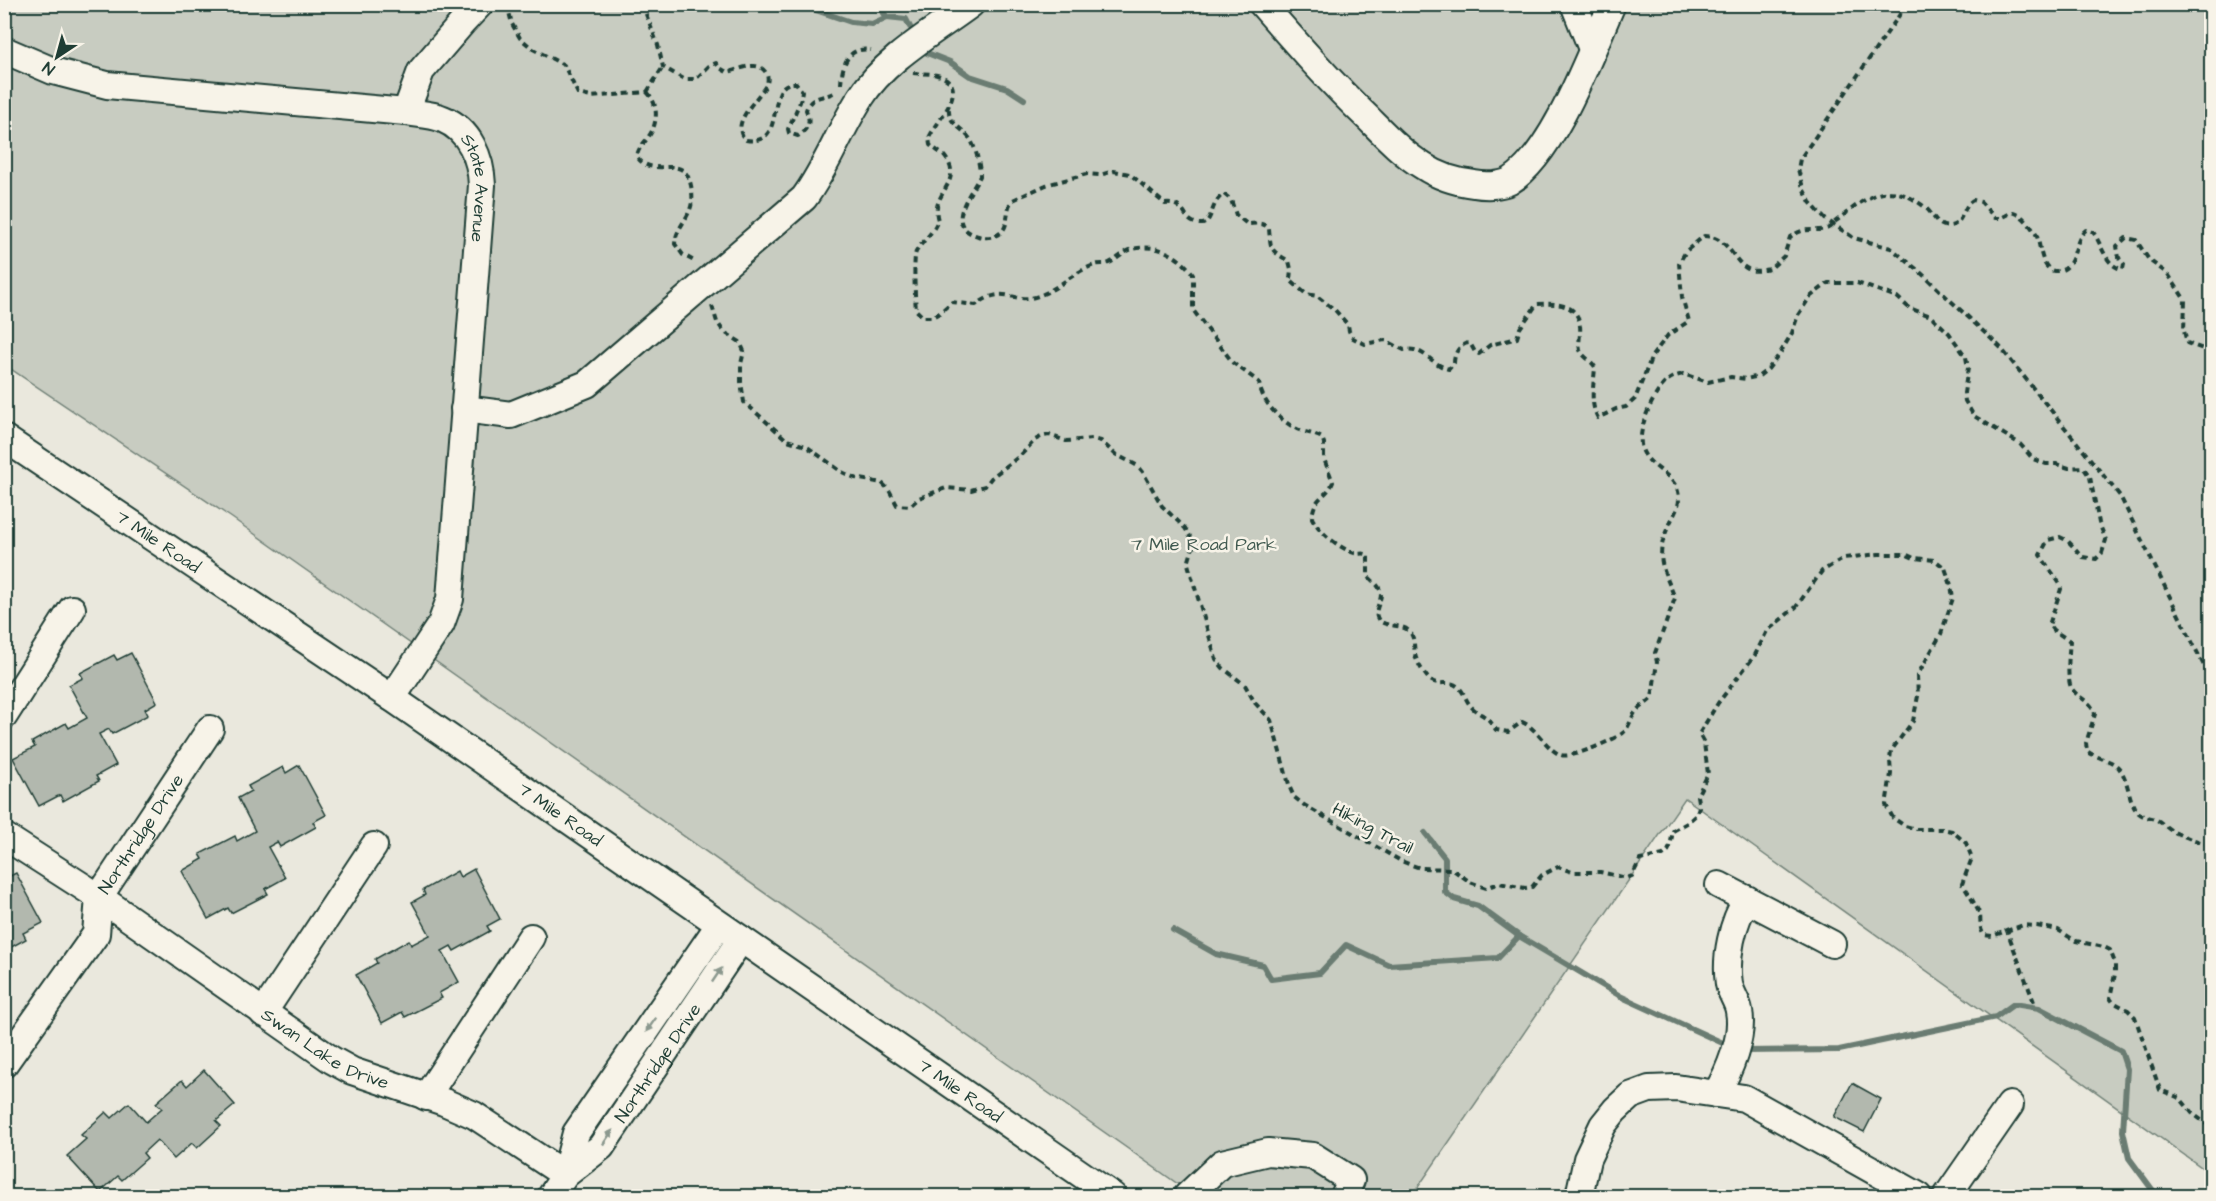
<svg xmlns="http://www.w3.org/2000/svg" width="2216" height="1201" font-family="'Architects Daughter',sans-serif">
<rect width="100%" height="100%" fill="#eae8dd"/>
<filter id="ink" filterUnits="userSpaceOnUse"><feTurbulence type="fractalNoise" baseFrequency=".0167" numOctaves="2"/><feDisplacementMap in="SourceGraphic" scale="12" xChannelSelector="R" yChannelSelector="G"/><feConvolveMatrix kernelMatrix="1 2 1 2 8 2 1 2 1" color-interpolation-filters="sRGB"/></filter>
<g filter="url(#ink)">
<path fill="#c8ccc1" stroke="#74847a" stroke-width="1.5" d="M4 5H2211V1174L1685 798 1412 1196H1195L232 518 5 365Z"/>
<g fill="none" stroke-linecap="round" stroke-linejoin="round">
<g stroke="#6a7c72" stroke-width="6">
<path d="M798 4 851 22 872 24 887 17"/>
<path d="M874 4 879 7 887 17 906 19 910 27"/>
<path d="M927 53 950 62 970 76 1007 88 1024 99"/>
<path d="M1425 833 1445 858V892L1454 899 1478 906 1519 936"/>
<path d="M1173 930 1216 954 1263 965 1271 979 1320 973 1346 945 1389 965 1498 958 1519 936 1622 997 1725 1044"/>
<path d="M1745 1051 1839 1050 1996 1017 2014 1004 2039 1008 2121 1051 2127 1069 2123 1131 2129 1158 2157 1196"/>
</g>
</g>
<g fill="#b2b8ae" stroke="#1f3d34" stroke-width="1.5">
<path d="M131 653 157 702 145 709 148 715 112 734 109 729 99 734 116 765 96 776 99 781 63 801 60 795 39 806 13 758 35 747 32 742 66 723 69 728 87 718 69 685 83 678 80 673 114 655 117 660Z"/>
<path d="M299 765 326 815 313 822 316 827 280 847 277 842 268 847 285 878 265 889 268 894 231 913 228 908 208 919 182 871 203 859 200 854 235 836 237 841 255 831 238 798 251 791 248 786 283 767 286 773Z"/>
<path d="M474 869 500 919 487 926 490 931 454 951 451 946 442 951 459 982 439 993 442 998 405 1017 402 1012 382 1023 356 975 377 963 375 959 409 940 411 945 430 935 412 902 425 895 423 890 457 871 460 877Z"/>
<path d="M16 873 43 923 23 933 26 939 4 951V879Z"/>
<path d="M204 1070 235 1105 216 1121 221 1126 197 1148 192 1143 174 1159 157 1140 143 1153 147 1158 122 1180 118 1176 100 1192 67 1156 86 1139 81 1135 106 1112 112 1118 129 1103 146 1122 162 1108 156 1103 182 1080 187 1086Z"/>
<path d="M1852 1083 1881 1099 1864 1132 1834 1117Z"/>
</g>
<g fill="none" stroke-linecap="round" stroke-linejoin="round">
<g stroke="#1f3d34" stroke-width="30">
<g id="minor">
<path d="M1262 4C1296 43 1330 82 1368 118 1385 135 1402 153 1423 166 1438 176 1457 182 1474 184 1485 186 1500 186 1510 181 1554 154 1591 52 1612 4"/>
<path d="M1574 4 1592 49"/>
<path id="s1" d="M4 50 53 71 107 85 406 112C417 114 432 114 443 119 470 130 481 159 482 185L450 599 441 624 392 698"/>
<path d="M406 112 421 71 463 22 480 4"/>
<path d="M464 409 511 415 587 384 804 198C827 167 840 129 861 97 885 59 935 31 971 4"/>
<path id="s2" d="M4 438 392 698 1113 1196"/>
<path d="M4 716 72 609"/>
<path id="s3" d="M4 836 99 897 332 1060 352 1071 444 1102 474 1115 565 1175"/>
<path d="M1719 885 1832 944"/>
<path d="M263 1013 374 846"/>
<path id="s4" d="M4 1064 96 934 99 897 210 729"/>
<path d="M1716 1094C1729 1072 1744 1037 1739 1011 1738 1002 1731 994 1729 984 1725 957 1732 923 1747 899"/>
<path d="M426 1097 531 937"/>
<path id="s5" d="M565 1175 601 1147 741 939"/>
<path d="M551 1196 565 1175 576 1133 719 925"/>
<path d="M1187 1196 1222 1163 1268 1152 1313 1156 1351 1180 1344 1196"/>
<path d="M1579 1196 1587 1159 1603 1125 1615 1110 1630 1096 1649 1089 1676 1088 1744 1098 1919 1196"/>
<path d="M1947 1196 2010 1105"/>
</g>
</g>
<g stroke="#1f3d34" stroke-width="4" stroke-dasharray="6 4.5" stroke-linecap="butt">
<path d="M507 4 512 24 520 38 533 49 564 65 578 94 591 97 647 92"/>
<path d="M642 4 658 45 663 67 684 79H696L709 66 716 63 720 68 727 72C736 71 746 65 755 66 763 66 770 75 767 83 761 97 727 124 746 140 790 147 762 80 796 83L802 91 800 102 788 129 789 133 798 136C809 128 811 122 806 110 811 94 825 99 837 91"/>
<path d="M1907 4 1800 159 1798 169 1803 188 1810 202 1825 219 1854 238 1891 248 1919 271 2000 347 2120 496 2212 682"/>
<path d="M913 73C921 74 929 73 937 75 974 85 936 121 929 138L930 145C935 150 941 152 945 157 965 182 929 194 938 220 932 235 923 240 916 252 913 258 915 300 916 310L923 317H932L938 314 952 302 976 305C1006 283 1012 305 1038 296 1059 289 1074 271 1095 265 1099 263 1104 265 1109 263 1117 260 1124 251 1133 249 1157 243 1179 255 1193 274V310L1233 363 1259 382C1261 402 1281 422 1299 430 1307 433 1315 434 1322 438L1324 443V459L1333 482C1327 498 1314 495 1312 518 1320 533 1338 547 1354 553 1359 555 1363 552 1368 555V576C1372 581 1378 584 1380 590 1384 599 1374 607 1377 617 1381 628 1401 623 1409 631 1416 638 1413 649 1416 658 1418 664 1423 672 1428 678 1437 688 1447 679 1457 686 1464 691 1465 699 1470 705 1475 712 1482 714 1488 719 1491 722 1494 727 1496 730L1508 732 1522 722C1536 727 1547 750 1561 755 1572 759 1613 740 1623 733 1630 727 1631 716 1638 709 1642 705 1648 703 1652 698L1657 662 1655 653 1675 598C1663 568 1654 557 1669 525 1673 516 1679 508 1679 499 1679 474 1649 470 1642 449 1636 431 1653 394 1666 382 1671 377 1676 376 1683 374L1708 382 1731 377 1746 379 1759 376 1768 369 1779 355 1792 333 1798 315 1810 297 1828 283H1857L1897 297 1909 308 1931 316 1949 333 1966 357 1968 368 1964 393 1965 401 1974 416 2020 444 2033 459 2046 464H2056L2069 468 2083 467 2090 477 2099 523 2106 540 2102 553 2096 559 2083 557 2068 541 2060 537 2048 540 2040 555 2060 584 2061 589 2049 625 2053 630 2070 641C2069 651 2066 681 2072 689 2079 699 2092 701 2095 714L2086 743 2087 751C2097 759 2111 759 2119 768 2128 779 2128 795 2134 807 2140 818 2147 816 2157 820 2162 823 2167 828 2172 831 2184 837 2199 842 2212 845"/>
<path d="M841 84C842 66 847 46 871 50"/>
<path d="M647 92C659 104 658 123 649 136 644 144 638 147 637 157 655 182 687 147 692 192 695 216 676 224 675 244L683 255 696 262"/>
<path d="M647 92 663 67"/>
<path d="M949 109C948 124 963 128 970 139 976 148 980 165 980 176 970 195 943 226 978 236 984 238 994 238 1000 233 1011 225 1004 209 1013 200L1046 185 1087 174 1100 175 1114 171 1130 174 1165 204C1188 202 1181 222 1199 224 1214 226 1209 202 1224 194L1231 200 1236 215 1247 224C1255 224 1263 221 1269 229 1271 249 1269 250 1289 261L1291 269 1290 280 1306 294 1317 296 1335 310 1348 325 1349 331 1353 338 1365 344 1385 340 1404 350C1424 346 1431 365 1449 369L1454 363C1454 353 1460 343 1470 343L1475 352 1479 354 1490 345 1517 338 1520 328 1537 304C1555 303 1578 303 1580 326 1581 334 1578 342 1580 350 1583 357 1592 361 1595 367 1594 384 1589 403 1598 418L1616 409 1626 407 1635 399 1652 356 1668 335 1689 321 1682 297 1679 263 1686 251 1704 236C1731 237 1732 263 1750 270 1756 272 1764 270 1770 269L1784 256 1790 237C1806 226 1812 232 1826 229 1831 228 1832 224 1836 221 1855 207 1876 186 1902 194 1910 197 1919 202 1926 208 1934 215 1938 229 1950 226 1964 224 1962 206 1973 200L1981 202 1995 218H2001L2013 212C2023 215 2030 225 2036 234 2041 244 2040 273 2058 271 2077 269 2073 239 2086 230L2093 232C2102 244 2106 268 2123 269L2124 264 2119 258 2117 246 2126 238 2136 240 2149 260 2168 274 2185 300 2184 331 2187 343 2206 350 2212 357"/>
<path d="M712 306 717 322 724 332 740 342 744 351 741 364V382L744 402 787 440 806 446 842 472 855 478 882 483 889 490 897 505 910 506 919 498 946 488 971 490 985 486 992 477 1021 455 1035 440 1043 436 1049 435 1066 441 1093 439 1101 441 1115 454 1138 466 1143 472 1162 506 1185 528 1191 538 1193 547 1188 564 1216 659 1223 668 1245 685 1255 703 1271 720 1290 788 1294 797 1304 805 1401 861 1420 868 1452 869 1470 882 1486 888 1499 883 1525 888 1532 887 1542 875 1558 867 1572 872H1600L1627 878 1632 876 1640 860 1663 855 1668 851 1670 847 1673 831 1687 823 1696 815 1699 807 1697 796 1708 774 1704 743 1699 734 1718 703 1755 655 1767 631 1796 607 1822 571 1844 558 1879 554H1905L1914 558 1935 560 1945 568 1951 585 1953 598 1941 634 1917 676 1918 696 1913 721 1891 751 1890 760 1891 774 1886 805 1893 818 1905 826 1916 829H1942L1952 831 1966 843 1972 858 1962 884C1966 889 1978 909 1980 915 1981 923 1979 928 1984 935L1992 936 2023 925 2037 926 2058 930 2076 941 2104 947 2110 950 2115 963V974L2110 998 2113 1002 2128 1010 2135 1017 2160 1090 2180 1098 2192 1113 2212 1128"/>
<path d="M2006 928 2034 1002"/>
</g>
<use href="#minor" stroke="#f7f3e8" stroke-width="26"/>
</g>
<defs><path id="oneway-solid" d="M-6-.8H1V-3.2L6.5 0L1 3.2V.8H-6Z" transform="scale(1.5)"/></defs>
<g fill="#8b988e">
<use href="#oneway-solid" transform="translate(717 975) rotate(-56)"/>
<use href="#oneway-solid" transform="translate(651 1025) rotate(125)"/>
<use href="#oneway-solid" transform="translate(608 1137) rotate(-56)"/>
</g>
</g>
<g text-anchor="middle" stroke-width="5" stroke-linejoin="round" paint-order="stroke">
<g font-size="18" fill="#1f3d34" stroke="#f7f3e8">
<text dy="6" stroke="none"><textPath href="#s1" startOffset="530">State Avenue</textPath></text>
<text dy="6" stroke="none"><textPath href="#s2" startOffset="186">7 Mile Road</textPath></text>
<text dy="6" stroke="none"><textPath href="#s2" startOffset="672">7 Mile Road</textPath></text>
<text transform="translate(1373 828) rotate(28)" y="6">Hiking Trail</text>
<text dy="6" stroke="none"><textPath href="#s4" startOffset="272">Northridge Drive</textPath></text>
<text dy="6" stroke="none"><textPath href="#s3" startOffset="386">Swan Lake Drive</textPath></text>
<text dy="6" stroke="none"><textPath href="#s5" startOffset="147">Northridge Drive</textPath></text>
<text dy="6" stroke="none"><textPath href="#s2" startOffset="1158">7 Mile Road</textPath></text>
</g>
<g font-size="18" fill="#415a50" stroke="#f7f3e8">
<text x="1204" y="550">7 Mile Road Park</text>
</g>
</g>
<rect width="2216" height="1201" fill="none" stroke="#f7f3e8" stroke-width="24"/>
<rect x="12" y="12" width="2192" height="1177" fill="none" stroke="#1f3d34" stroke-width="2" filter="url(#ink)"/>
<g transform="translate(57 57) rotate(216)" stroke="#f7f3e8" stroke-width="4.5" paint-order="stroke">
<path d="M0-4.5L10 22L0 15L-10 22Z" fill="#1f3d34"/>
<text y="-9" font-size="16" font-weight="bold" text-anchor="middle" fill="#1f3d34">N</text>
</g>
</svg>
